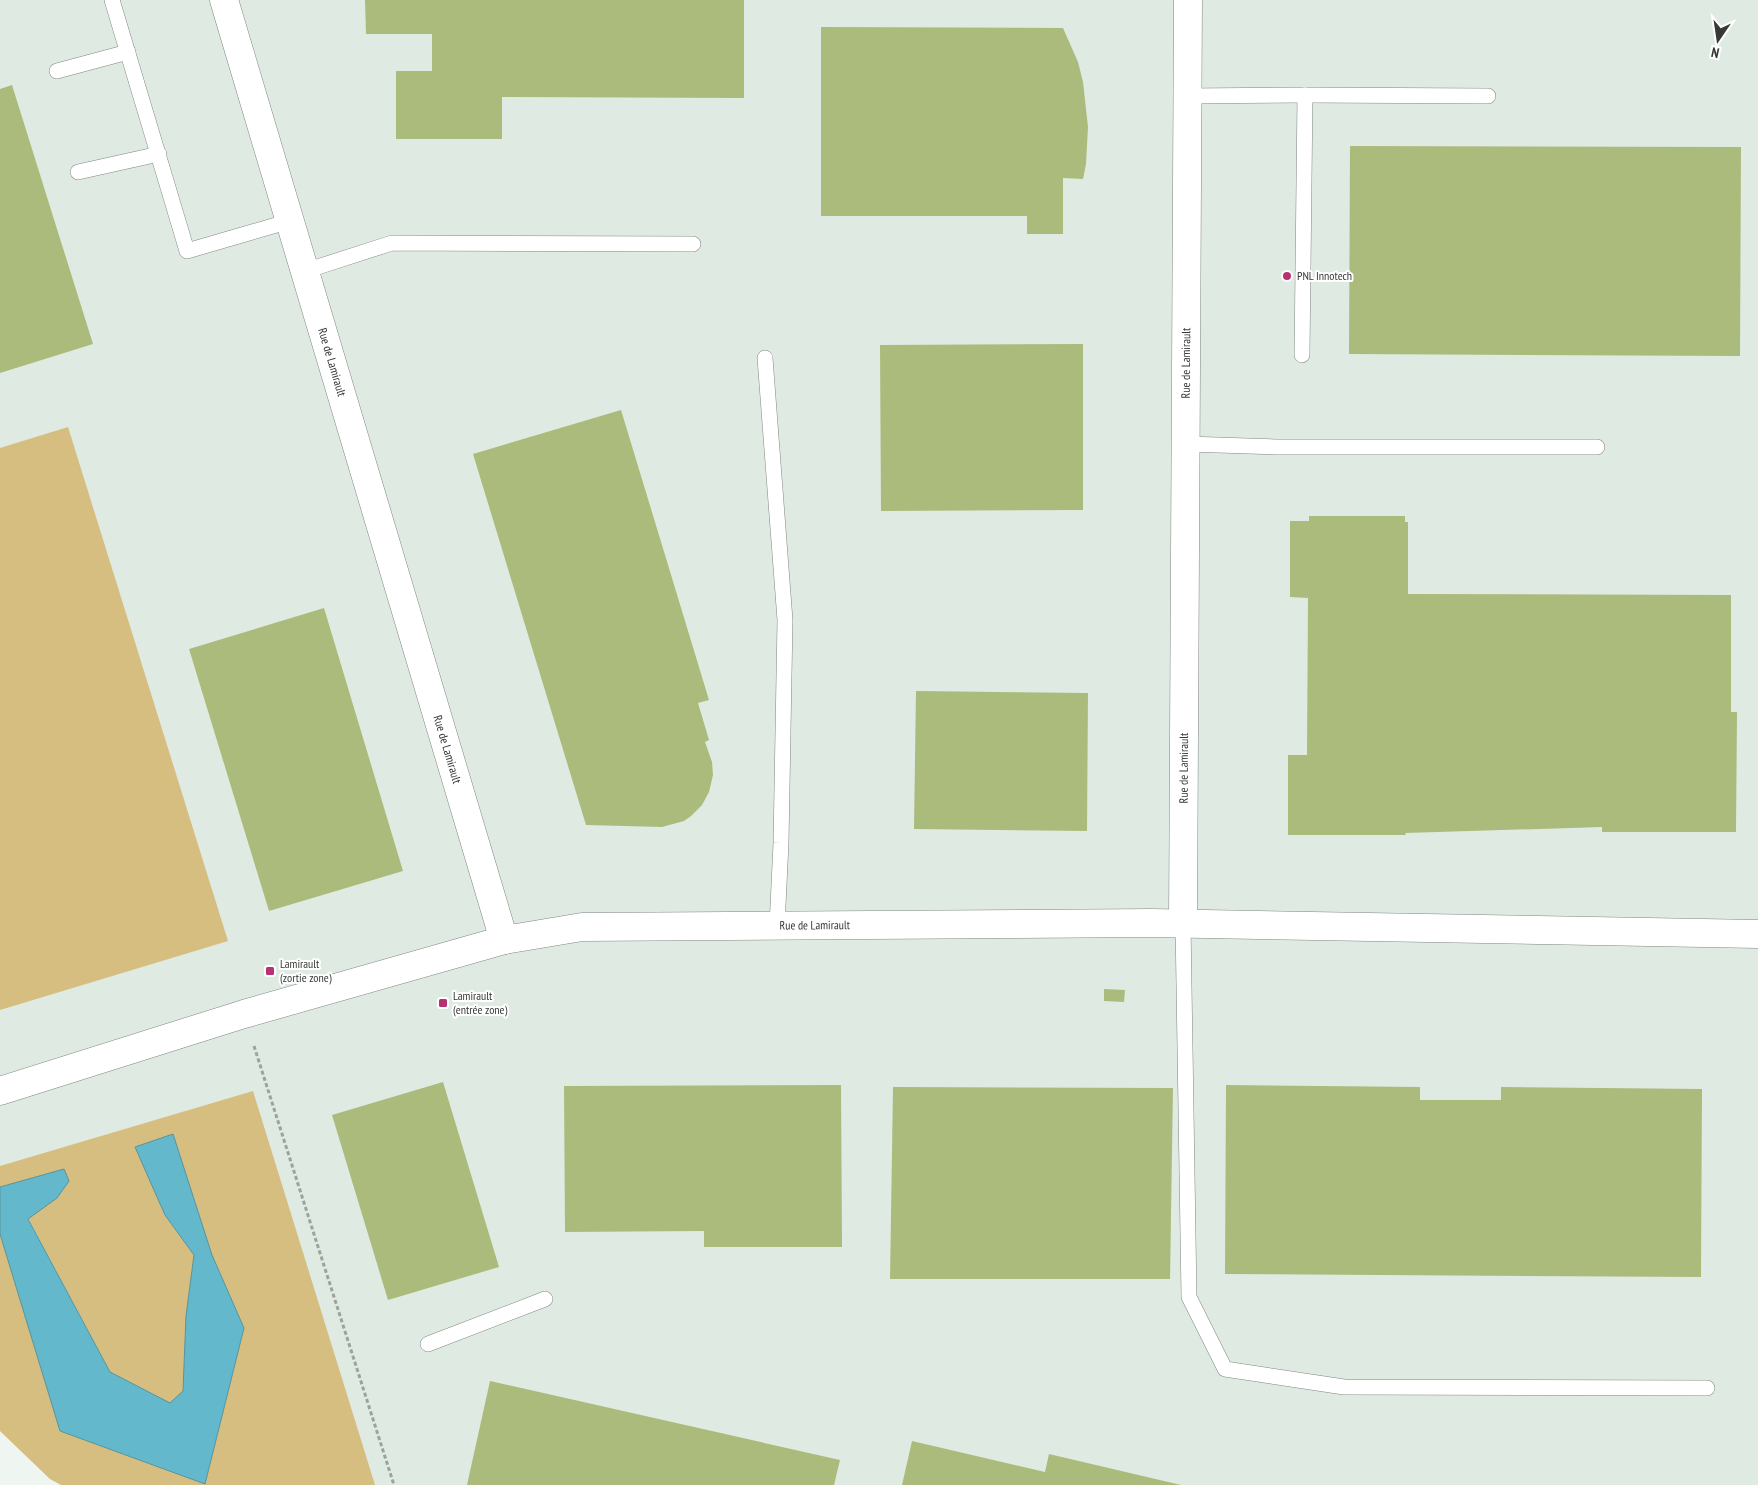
<svg xmlns="http://www.w3.org/2000/svg" width="1758" height="1485" font-family="'PT Sans Narrow',sans-serif">
<rect width="100%" height="100%" fill="#eff5f0"/>
<path fill="#dfebe2" d="M0 0H1758V1485H61L50 1479 0 1431Z"/>
<g fill="#d6bd80">
<path d="M68 427 228 941 0 1010V448Z"/>
<path d="M253 1091 375 1485H61L50 1479 0 1431V1234L60 1431 205 1484 244 1328 212 1255 173 1135 135 1147 165 1215 194 1255 186 1316 183 1391 170 1404 110 1372 28 1218 57 1198 69 1181 63 1170 0 1187V1166Z"/>
</g>
<path fill="#63b9cb" stroke="#56939e" d="M173 1134 212 1255 244 1328 205 1484 60 1431 0 1234V1187L64 1169 69 1181 57 1198 28 1219 110 1372 170 1403 183 1391 186 1316 194 1255 165 1215 135 1147Z"/>
<g fill="#abbb7b">
<path d="M365 0H744V98L502 97V139H396V71H432V34H366Z"/>
<path d="M821 27 1063 28 1078 62 1083 82 1088 127 1086 164 1083 179 1063 178V234H1027V216H821Z"/>
<path d="M12 85 93 344 0 373V89Z"/>
<path d="M1350 146 1741 147 1740 356 1349 354Z"/>
<path d="M1083 344V510L881 511 880 345Z"/>
<path d="M621 410 709 700 698 703 709 740 705 742 712 762 713 775 709 792 702 805 691 816 684 821 662 827 586 825 473 454Z"/>
<path d="M1309 516H1405V522H1408V594L1731 595V712H1737L1736 832H1602V827L1405 833 1406 835H1288V755H1307L1308 598 1290 597V521H1309Z"/>
<path d="M324 608 403 871 269 911 189 649Z"/>
<path d="M916 691 1088 693 1087 831 914 829Z"/>
<path d="M1104 989 1125 990 1124 1002 1104 1001Z"/>
<path d="M443 1082 499 1267 388 1300 332 1115Z"/>
<path d="M841 1085 842 1247H704V1231L565 1232 564 1086Z"/>
<path d="M1226 1085 1420 1087V1100H1501V1087L1702 1089 1701 1277 1225 1274Z"/>
<path d="M893 1087 1173 1088 1170 1279H890Z"/>
<path d="M490 1381 840 1460 834 1485H467Z"/>
<path d="M912 1441 1045 1472 1049 1454 1181 1485H902Z"/>
</g>
<g fill="none" stroke-linecap="round" stroke-linejoin="round">
<g stroke="#818782" stroke-width="16">
<g id="service">
<path d="M112 0 187 251 290 221"/>
<path d="M57 71 128 52"/>
<path d="M1188 96 1305 95 1488 96"/>
<path d="M78 172 159 154"/>
<path d="M305 271 392 243 693 244"/>
<path d="M1302 355 1305 95"/>
<path d="M765 358 785 620 781 843 777 926"/>
<path d="M1186 444 1276 447H1597"/>
<path d="M1183 923 1189 1297 1225 1369 1344 1387 1707 1388"/>
<path d="M428 1344 545 1299"/>
</g>
</g>
<g stroke="#818782" stroke-width="29">
<g id="minor">
<path id="s1" d="M224 0 504 940"/>
<path id="s2" d="M1183 923 1188 0"/>
<path id="s3" d="M0 1091 244 1014 504 940 582 927 1152 923 1758 934"/>
</g>
</g>
<path stroke="#9da29e" stroke-width="3" stroke-dasharray="4 2.5" stroke-linecap="butt" d="M254 1046 394 1485"/>
<use href="#service" stroke="#fff" stroke-width="15"/>
<use href="#minor" stroke="#fff" stroke-width="28"/>
</g>
<g fill="#b83173" stroke="#fff" stroke-width="2">
<circle cx="1287" cy="276" r="5"/>
<rect x="265" y="966" width="10" height="10" rx="2.5"/>
<rect x="438" y="998" width="10" height="10" rx="2.5"/>
</g>
<g text-anchor="middle" stroke-width="4" stroke-linejoin="round" paint-order="stroke">
<g font-size="12" fill="#363936" stroke="#fff" text-anchor="start">
<text x="1297" y="280">PNL Innotech</text>
<text x="280" y="968">Lamirault<tspan x="280" dy="14">(zortie zone)</tspan></text>
<text x="453" y="1000">Lamirault<tspan x="453" dy="14">(entrée zone)</tspan></text>
</g>
<g font-size="12" fill="#363936" stroke="#fff">
<text dy="4" stroke="none"><textPath href="#s1" startOffset="378">Rue de Lamirault</textPath></text>
<text dy="4" stroke="none"><textPath href="#s2" startOffset="560">Rue de Lamirault</textPath></text>
<text dy="4" stroke="none"><textPath href="#s1" startOffset="782">Rue de Lamirault</textPath></text>
<text dy="4" stroke="none"><textPath href="#s2" startOffset="155">Rue de Lamirault</textPath></text>
<text dy="4" stroke="none"><textPath href="#s3" startOffset="838">Rue de Lamirault</textPath></text>
</g>
</g>
<g transform="translate(1718 40) rotate(193)" stroke="#ffffff" stroke-width="4" paint-order="stroke">
<path d="M0-4L9 19L0 12L-9 19Z" fill="#363936"/>
<text y="-8" font-size="14" font-weight="bold" text-anchor="middle" fill="#363936">N</text>
</g>
</svg>
